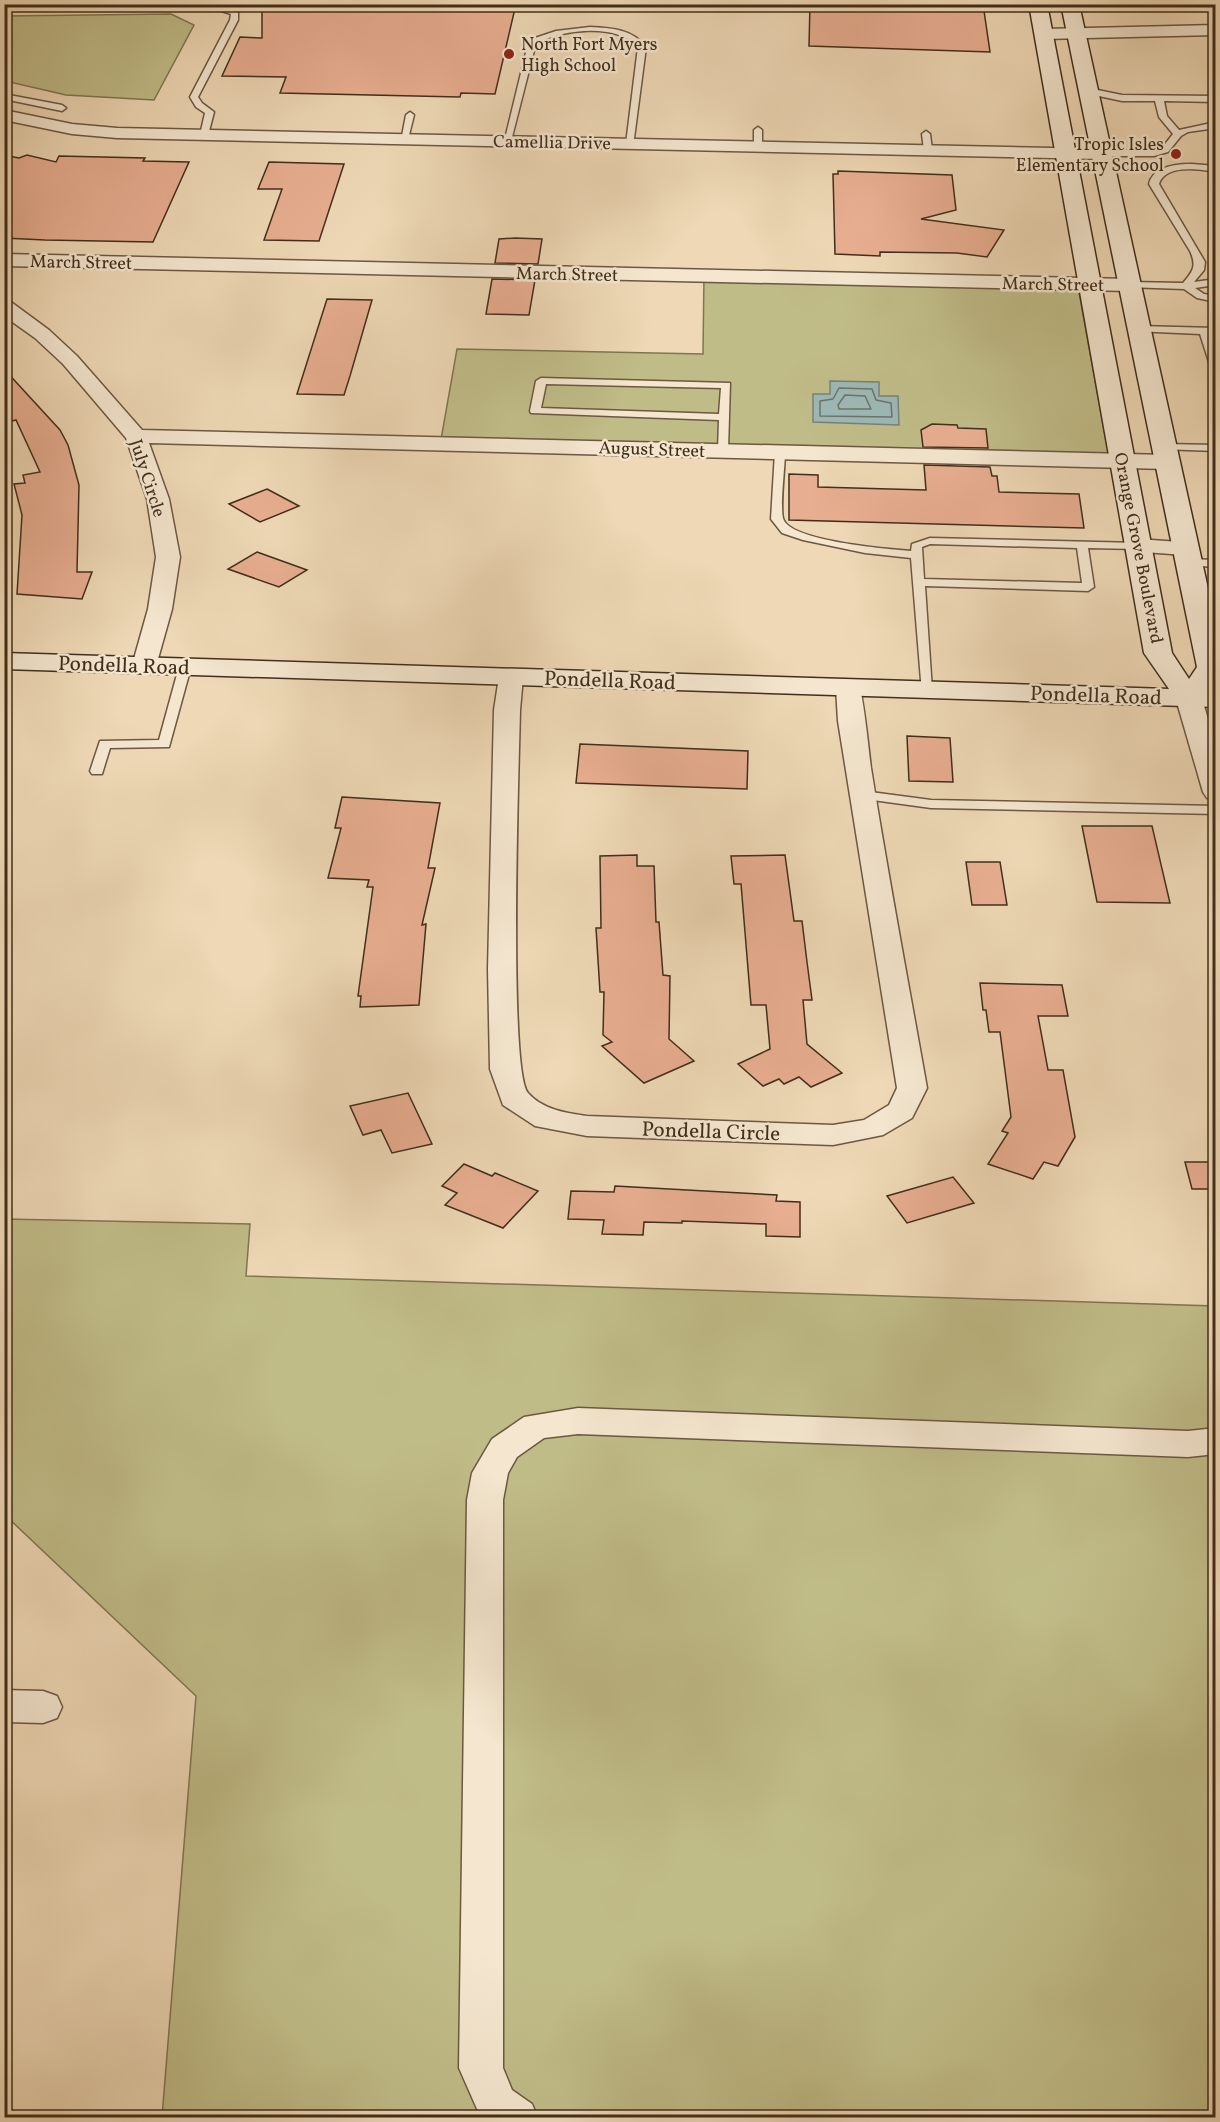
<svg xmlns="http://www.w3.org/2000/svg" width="1220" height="2122" font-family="Vollkorn,serif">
<rect width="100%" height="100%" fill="#eed8b5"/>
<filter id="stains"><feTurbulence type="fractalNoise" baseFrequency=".00333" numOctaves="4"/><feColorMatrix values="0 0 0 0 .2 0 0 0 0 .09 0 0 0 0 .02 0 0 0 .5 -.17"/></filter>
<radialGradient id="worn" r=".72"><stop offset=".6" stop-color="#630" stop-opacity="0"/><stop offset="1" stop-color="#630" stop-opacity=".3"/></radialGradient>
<g fill="#c0bc88" stroke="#807552" stroke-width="1.5">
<path d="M171 14 194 25 154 100 66 95 5 81V16Z"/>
<path d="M704 274 1077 281 1109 457 440 445 457 349 703 354Z"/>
<path d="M4 1219 250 1224 246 1276 1215 1306V2117H162L196 1696 5 1515Z"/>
</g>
<path fill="#9cb8b6" stroke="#788178" stroke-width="1.5" d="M830 381 879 382V396H898L899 425 813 422V394H830Z"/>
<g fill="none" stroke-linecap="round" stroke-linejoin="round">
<g stroke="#6e7368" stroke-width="1.5">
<path d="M839 388 872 389 876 400 891 403 892 417 820 416V401L833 399Z"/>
<path d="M845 395 865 396 871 409H839L838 405Z"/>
</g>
</g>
<g fill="#e8ae91" stroke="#412e1b" stroke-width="1.5">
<path d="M262 4H516L495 94 461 93 460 97 280 93 286 77 222 76 240 37 262 38Z"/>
<path d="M810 4H983L990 52 809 46Z"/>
<path d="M4 155 19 158 27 155 56 162 59 156 145 158 143 161 189 162 153 242 45 240 4 238Z"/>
<path d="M269 162 344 164 319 241 264 240 282 189H258Z"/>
<path d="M838 171 952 175 956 210 921 219 1004 230 987 257 957 253 880 252V256L835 254 833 174H838Z"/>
<path d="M515 238 542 239 538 264 495 263 499 239Z"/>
<path d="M492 279 535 280 529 315 486 314Z"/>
<path d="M327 299 372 300 350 376 344 395 297 394Z"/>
<path d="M4 369 60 430 68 445 79 485 77 572H92L82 599 17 594 22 515 14 484 25 483 23 475 40 472 16 420 4 423Z"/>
<path d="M932 424 957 425 958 428 986 429 988 448 923 447 921 430Z"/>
<path d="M924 465 990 467 992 476H997L999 492 1079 494 1084 528 789 520V474L818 475V487L926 490Z"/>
<path d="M267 489 299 506 260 522 229 504Z"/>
<path d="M257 552 307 570 279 587 228 569Z"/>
<path d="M907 736 950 738 953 782 909 781Z"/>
<path d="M580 744 748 751 747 789 576 783Z"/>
<path d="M342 797 440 803 428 868H435L422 925 426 924 419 1005 360 1007 361 996H358L373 887H367L369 880 328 878 341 828H335Z"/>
<path d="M1082 826H1152L1170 903 1097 902Z"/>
<path d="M637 855V866H654L656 922H659L663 975 670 976 669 1039 694 1061 644 1083 602 1046 612 1042 603 1035 604 992H600L596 928H601L600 856Z"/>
<path d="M785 855 794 921H802L807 962 812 1000H803L807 1044 842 1073 811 1087 799 1077 784 1084 779 1079 763 1086 738 1064 770 1049 766 1005H751L741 884H734L731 856Z"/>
<path d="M966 862H1000L1007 905H972Z"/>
<path d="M980 983 1062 985 1068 1016H1038L1048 1070H1063L1075 1137 1058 1166 1044 1162 1033 1179 988 1164 1008 1133 1002 1131 1011 1117 1000 1032H989L986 1010H983Z"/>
<path d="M408 1093 432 1144 392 1153 381 1130 363 1135 350 1106Z"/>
<path d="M1185 1162H1215V1189H1192Z"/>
<path d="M464 1164 492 1176 495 1173 538 1191 503 1228 445 1205 457 1193 442 1186Z"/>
<path d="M953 1177 974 1203 907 1223 887 1196Z"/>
<path d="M615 1186 777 1195 776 1201 800 1202V1237L766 1236V1224L682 1221V1223L644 1222 643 1235 602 1234 604 1220 568 1219 571 1191 614 1192Z"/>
</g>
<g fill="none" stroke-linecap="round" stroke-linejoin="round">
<g stroke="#6c5842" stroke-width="3">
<g id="lane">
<path d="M15 4H217L238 11V20L198 97 202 103 214 112 208 135 204 138 200 135 205 113 196 107 190 97 230 20 231 14 212 8 19 6Z"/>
<path d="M590 27C612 28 632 29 646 47L633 146 626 144 638 47C615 22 563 30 536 43L511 141 504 143 529 40 556 31Z"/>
<path d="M1088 88 1122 95 1216 96V102L1164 101 1167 116 1179 130 1216 122V128L1188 132 1181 136 1168 152 1154 156H1099V152L1102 151 1162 148 1173 134 1159 117 1155 101H1122L1085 93V89Z"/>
<path d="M4 94 62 105 66 108 62 111 4 99Z"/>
<path d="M410 112 414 115 408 139 401 141 406 115Z"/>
<path d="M758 127 762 130V146L758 149 754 146V130Z"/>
<path d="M926 131 930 134 932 150 928 153 924 150 922 134Z"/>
<path d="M1192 164 1216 166V172C1200 169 1165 164 1159 184L1205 262 1204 270 1194 282 1216 279V285L1195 288 1204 294 1216 296V302L1197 298 1184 289 1126 287 1124 285 1129 282 1183 283C1193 271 1197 266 1190 251L1149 184C1153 166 1177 164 1192 164Z"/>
<path d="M1138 326 1216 328V334H1210L1216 351V371L1211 368 1200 334 1134 331V327Z"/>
<path d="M541 378 730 383 728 450 723 453 718 450 719 420 531 413 530 411 536 381ZM546 384 721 388 719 414 541 408Z"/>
<path d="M1164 444 1216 445V451L1160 449V445Z"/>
<path d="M780 449 785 452C785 467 780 505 783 518 788 541 888 549 911 551L912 544 930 538 1138 543 1144 546 1138 549 1088 548 1094 587 1088 591 925 586 932 690 930 693H922L911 558 865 553 803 540 782 533 771 519 775 452ZM930 544 1077 548 1082 583 924 579 922 547Z"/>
<path d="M1188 559 1216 560V567L1184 565V561Z"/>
<path d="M185 663 191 667 169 747 110 748 102 774H92L90 771 100 741 159 740 179 667Z"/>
<path d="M863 791 931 800 1216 806V814L931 808 858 798 856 795Z"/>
</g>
</g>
<g stroke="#6c5842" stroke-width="3">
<g id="street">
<path d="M1216 25V35L1044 39 1036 34 1044 29Z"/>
<path d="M4 110 72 124 117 128 1102 149 1108 150 1111 154 1108 158 1102 159 117 138 72 134 4 120Z"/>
<path d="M4 254 1129 279 1136 281 1139 285 1136 289 1129 291 4 266Z"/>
<path d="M4 300 11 302 49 330 77 356 142 430 1167 455 1175 457 1178 462 1175 467 1167 469 149 443 169 499 180 557 172 609 156 666 153 671 144 673 135 671 132 666 148 609 156 557 147 499 126 438 63 364 35 338 4 316Z"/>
<path d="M1138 539 1193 543 1197 548 1193 553 1185 555 1130 551 1126 546 1130 541Z"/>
<path d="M511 670 520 672 523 677 520 710C519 761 508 1070 528 1093 543 1110 567 1113 587 1116L833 1125 864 1120 889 1105 897 1088 838 721 836 688 840 683 849 680 858 683C863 690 869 753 871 768 888 875 908 981 927 1088L912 1118 883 1135 833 1145 587 1136 535 1126 503 1105 490 1069 488 969 494 710 499 677 502 672Z"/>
<path d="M1189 691 1198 694 1202 699 1216 746V800L1207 798 1203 792 1176 699 1180 694Z"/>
<path d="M578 1408 1188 1431 1216 1428V1454L1188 1457 578 1434 544 1438 517 1457 508 1473 503 1500V2068L512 2090 532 2104 538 2118H481L459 2068 467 1500 472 1473 492 1439 524 1417Z"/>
<path d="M4 1690 43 1691 57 1696 62 1707 57 1718 43 1723 4 1722Z"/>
</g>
</g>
<g stroke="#412e1b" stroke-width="3">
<path id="secondary" d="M1029 4H1047L1172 653 1189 679 1197 667 1061 4H1079L1216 625V680L1209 690 1216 691V707L4 669V653L1169 689 1144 653Z"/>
</g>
<use href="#lane" fill="#f4e6cf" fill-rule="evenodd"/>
<use href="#street" fill="#f4e6cf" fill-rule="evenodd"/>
<use href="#secondary" fill="#f4e6cf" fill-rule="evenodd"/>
</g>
<g fill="#8f2418" stroke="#f4e6cf" stroke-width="2">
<circle cx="509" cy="54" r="6"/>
<circle cx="1176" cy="154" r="6"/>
</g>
<g text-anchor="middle" stroke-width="5" stroke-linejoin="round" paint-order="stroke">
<g font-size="18" fill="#412e1b" stroke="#f4e6cf" text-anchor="start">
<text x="521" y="50">North Fort Myers<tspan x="521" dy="21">High School</tspan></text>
<text x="1164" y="150" text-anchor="end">Tropic Isles<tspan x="1164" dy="21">Elementary School</tspan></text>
</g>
<g font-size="18" fill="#412e1b" stroke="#f4e6cf">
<text transform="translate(552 142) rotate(1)" y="6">Camellia Drive</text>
<text transform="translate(81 262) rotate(1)" y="6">March Street</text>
<text transform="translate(567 274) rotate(1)" y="6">March Street</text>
<text transform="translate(1053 284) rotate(1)" y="6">March Street</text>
<text transform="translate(652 449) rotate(2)" y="6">August Street</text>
<text transform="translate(148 478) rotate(72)" y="6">July Circle</text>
<text transform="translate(1139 548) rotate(79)" y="6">Orange Grove Boulevard</text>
</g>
<g font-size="21" fill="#412e1b" stroke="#f4e6cf">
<text transform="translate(124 665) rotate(2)" y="7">Pondella Road</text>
<text transform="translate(610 680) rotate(2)" y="7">Pondella Road</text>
<text transform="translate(1096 695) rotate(2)" y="7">Pondella Road</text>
<text transform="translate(711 1131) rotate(2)" y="7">Pondella Circle</text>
</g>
</g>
<rect width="1220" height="2122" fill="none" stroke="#eed8b5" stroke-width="24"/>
<rect x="6" y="6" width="1208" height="2110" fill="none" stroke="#412e1b" stroke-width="3"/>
<rect x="12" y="12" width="1196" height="2098" fill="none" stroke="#412e1b" stroke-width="1.5"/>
<rect width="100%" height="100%" filter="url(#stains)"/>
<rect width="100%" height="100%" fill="url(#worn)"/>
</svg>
